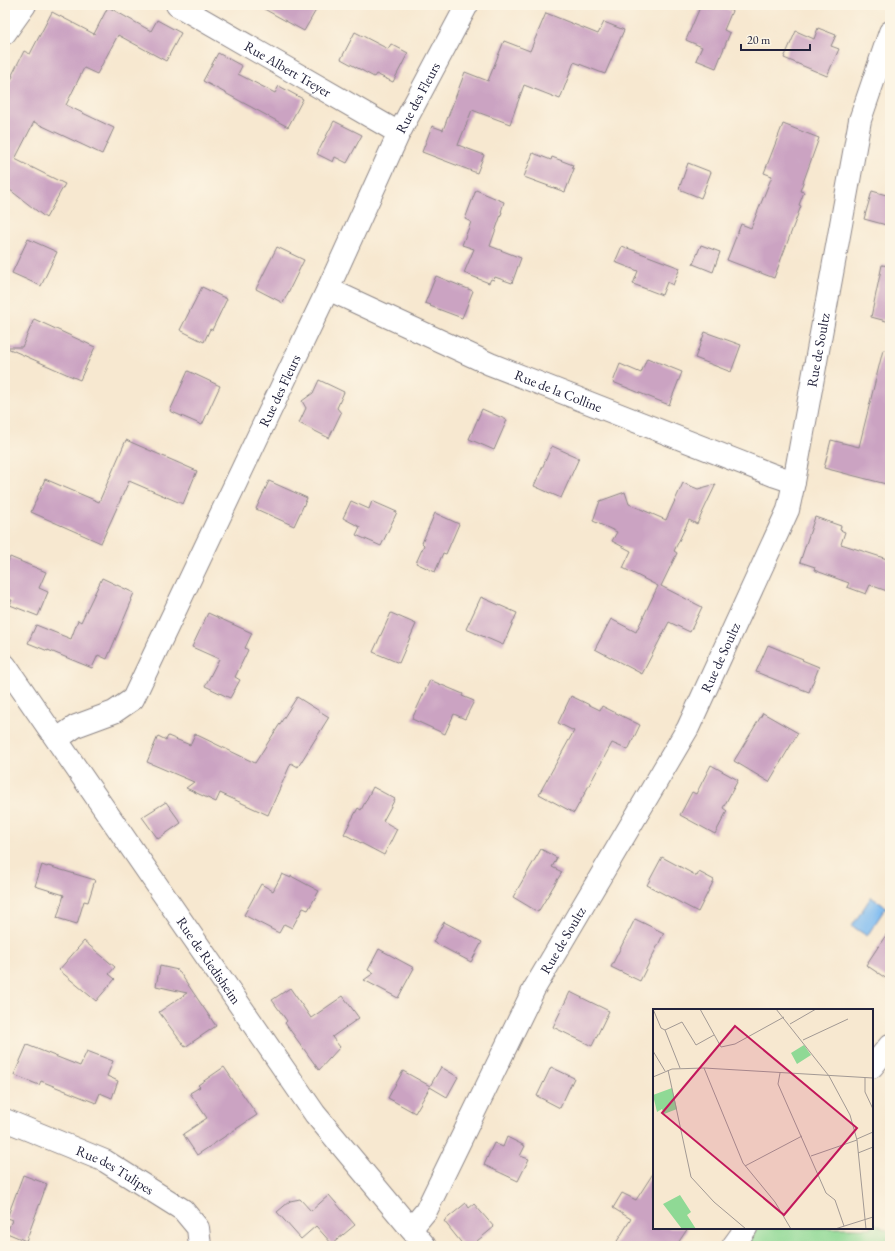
<svg xmlns="http://www.w3.org/2000/svg" width="895" height="1251" font-family="'EB Garamond',serif">
<rect width="100%" height="100%" fill="#fcf5e5"/>
<filter id="ink" filterUnits="userSpaceOnUse"><feTurbulence type="fractalNoise" baseFrequency=".025" numOctaves="2"/><feDisplacementMap in="SourceGraphic" scale="8" xChannelSelector="R" yChannelSelector="G"/><feConvolveMatrix kernelMatrix="1 2 1 2 8 2 1 2 1" color-interpolation-filters="sRGB"/></filter>
<filter id="wash" filterUnits="userSpaceOnUse"><feTurbulence type="fractalNoise" baseFrequency=".012" numOctaves="4" result="noise"/><feDisplacementMap in="SourceGraphic" scale="16" xChannelSelector="R" yChannelSelector="G"/><feGaussianBlur stdDeviation="0.9" result="paint"/><feColorMatrix in="noise" values="0 0 0 0 0 0 0 0 0 0 0 0 0 0 0 0 0 1.4 0 .05"/><feComposite in="paint" operator="in"/></filter>
<g filter="url(#wash)">
<rect width="100%" height="100%" fill="#f7e8d0"/>
<path fill="#8fd995" stroke="#587e68" d="M872 1222 890 1232V1235L884 1246H745L758 1228H872Z"/>
<path fill="#7ebbf1" stroke="#506e96" d="M871 897 886 907 867 936 852 926Z"/>
<g id="blocks">
<g fill="#cba3c2">
<path d="M257 5H319L304 31Z"/>
<path d="M701 5H717L732 11 724 30 730 33 716 68 696 60 702 47 686 40Z"/>
<path d="M108 7 151 31 157 20 181 33 166 61 118 35 97 74 84 68 66 105 114 128 102 154 34 122 15 159 65 184 46 218 5 186V91L13 76 12 75 24 51 30 54 52 12 94 34Z"/>
<path d="M546 13 598 34 604 22 624 30 605 74 574 62 560 99 524 85 510 124 472 110 458 145 484 155 477 173 422 152 432 126 443 130 465 72 488 81 504 41 530 51Z"/>
<path d="M818 28 836 35 831 46 839 49 827 76 784 58 796 31 814 39Z"/>
<path d="M355 32 388 49 391 44 408 53 393 82 376 74 374 77 341 59Z"/>
<path d="M218 53 242 66 238 74 275 93 279 86 303 99 288 127 203 81Z"/>
<path d="M334 121 362 135 347 163 335 157 333 162 317 154Z"/>
<path d="M783 124 819 138 800 191 804 192 799 205 801 206 774 278 727 260 741 224 751 228 772 176 764 173Z"/>
<path d="M533 153 551 160 552 157 573 165 572 168 574 169 565 192 524 177Z"/>
<path d="M688 163 711 172 701 198 679 189Z"/>
<path d="M476 190 504 202 501 212H502L490 246 521 258 512 283 495 277 494 280 491 279 489 283 464 273 474 249 462 245 471 222 465 219Z"/>
<path d="M872 191 890 196V226L864 219Z"/>
<path d="M28 239 57 252 41 286 12 273Z"/>
<path d="M701 245 720 252 713 272 693 264Z"/>
<path d="M622 246 680 268 673 285 667 282 662 295 633 284 638 271 615 262Z"/>
<path d="M277 247 304 260 283 303 256 289Z"/>
<path d="M882 265 890 266V322L871 317Z"/>
<path d="M436 276 473 291 462 318 430 306 431 305 425 303Z"/>
<path d="M202 287 227 299 212 330 210 329 204 342 180 330Z"/>
<path d="M34 319 95 347 80 380 5 347H22Z"/>
<path d="M705 332 741 345 731 372 695 358Z"/>
<path d="M883 350 890 351V485L824 468 831 440 859 447Z"/>
<path d="M647 358 682 372 669 405 613 382 620 364 641 373Z"/>
<path d="M188 371 220 386 202 425 170 411Z"/>
<path d="M319 380 344 392 337 408 341 413 329 438 299 423 306 408 302 401 313 393Z"/>
<path d="M482 409 507 420 494 450 469 439Z"/>
<path d="M126 440 197 471 183 504 129 481 101 543 31 512 45 479 99 502Z"/>
<path d="M552 446 579 458 561 498 534 486Z"/>
<path d="M269 481 307 498 294 526 256 509Z"/>
<path d="M683 483 698 489 716 484 697 524 689 520 674 551 677 553 661 586 702 607 690 632 669 622 642 674 595 649 611 619 636 632 658 586 623 568 631 551 612 541 617 532 593 521 600 501 625 492 629 504 666 520Z"/>
<path d="M351 501 369 509 372 501 397 512 381 546 356 535 360 527 343 518Z"/>
<path d="M435 513 459 524 446 554 443 553 435 572 416 563 424 545 422 543Z"/>
<path d="M815 517 841 526 840 530 845 532 841 544 890 560V592L870 585 866 594 847 587 849 583 814 570 815 567 800 562Z"/>
<path d="M10 557 46 572 39 588 48 592 38 616 10 605 12 600 5 599V569Z"/>
<path d="M102 578 134 593 131 600H132L107 659 98 655 92 668 48 650V651L28 643 36 625 71 639 78 620 81 622Z"/>
<path d="M481 597 517 613 503 645 466 629Z"/>
<path d="M208 613 252 633 245 648 248 650 235 677 240 680 230 698 205 686 219 659 192 647Z"/>
<path d="M391 613 416 624 399 663 373 652Z"/>
<path d="M768 645 803 659 802 660 819 667 809 692 791 685V686L756 672Z"/>
<path d="M430 680 463 694 462 696 474 701 465 719 454 714 445 734 412 719Z"/>
<path d="M571 696 600 710 602 706 640 725 628 750 612 743 574 813 539 794 574 731 558 723Z"/>
<path d="M297 697 329 717 298 767 291 763 268 815 220 793 216 802 186 788 194 782 147 762 158 736 166 740 168 736 190 745 195 734 255 763Z"/>
<path d="M763 713 798 733 769 782 734 761Z"/>
<path d="M711 765 738 780 723 808 727 811 715 834 680 815 692 792 696 794Z"/>
<path d="M373 787 395 799 383 821 397 829 384 855 344 834 358 808 361 810Z"/>
<path d="M166 802 181 823 158 839 142 817Z"/>
<path d="M541 849 557 858 552 867 562 872 538 912 513 897Z"/>
<path d="M662 857 697 876 699 872 714 880 698 912 647 885Z"/>
<path d="M42 865 47 867 48 866 95 880 88 902 84 901 77 924 57 918 64 895 35 886Z"/>
<path d="M282 874 291 878V876L319 891 308 910 303 908 292 928 284 924 279 933 244 915 261 884 273 891Z"/>
<path d="M635 919 664 933 640 981 611 967Z"/>
<path d="M444 922 482 942 471 962 433 942Z"/>
<path d="M890 929V981L866 965Z"/>
<path d="M84 941 115 967 109 974 115 979 96 1001 59 970Z"/>
<path d="M379 949 414 968 398 998 364 980 374 973 368 970Z"/>
<path d="M160 966 178 970 216 1026 185 1047 159 1012 187 993 156 986Z"/>
<path d="M290 988 311 1018 343 996 359 1018 332 1037 340 1047 319 1070 285 1023 287 1021 272 1000Z"/>
<path d="M570 992 609 1011 592 1046 553 1027Z"/>
<path d="M27 1045 80 1066 87 1051 113 1061 107 1076 118 1081 112 1098 100 1093 96 1103 41 1081 39 1085 14 1075Z"/>
<path d="M224 1067 257 1115 197 1155 183 1134 207 1118 190 1093 200 1087 198 1085Z"/>
<path d="M441 1067 458 1077 447 1097 430 1087 415 1113 388 1098 403 1071 430 1086Z"/>
<path d="M551 1067 574 1078 560 1108 537 1096Z"/>
<path d="M507 1137 525 1146 520 1156 529 1159 518 1181 484 1165 494 1143 503 1147Z"/>
<path d="M654 1172V1228H688L676 1246H614L631 1219 613 1208 622 1193 636 1200Z"/>
<path d="M23 1175 47 1184 26 1241 7 1233 12 1220 7 1218Z"/>
<path d="M329 1195 355 1225 332 1244 316 1226 301 1239 277 1212 290 1201 300 1199 311 1211Z"/>
<path d="M466 1203 469 1208 474 1204 494 1227 471 1246H464L444 1221Z"/>
</g>
</g>
</g>
<g filter="url(#ink)">
<use href="#blocks" fill-opacity="0" stroke="#8c8586" stroke-width="1"/>
<g fill="none" stroke-linecap="round" stroke-linejoin="round">
<g stroke="#8c8586" stroke-width="24">
<g id="minor">
<path id="s1" d="M177 5 399 133"/>
<path d="M5 33 25 5"/>
<path id="s2" d="M328 289 490 364 773 475 794 482"/>
<path id="s3" d="M5 665 315 1114 425 1246"/>
<path id="s4" d="M57 739 76 726 114 712 133 699 328 289 399 133 467 5"/>
<path d="M872 1067 890 1045"/>
<path id="s5" d="M5 1120 105 1161 183 1210 198 1228 200 1246"/>
<path id="s6" d="M411 1229 426 1211 534 989 688 728 788 510 794 482 860 120 890 32"/>
<path d="M733 1246 746 1228"/>
</g>
</g>
<use href="#minor" stroke="#fff" stroke-width="22"/>
</g>
</g>
<g text-anchor="middle" stroke-width="3" stroke-linejoin="round" paint-order="stroke">
<g font-size="14" fill="#22223b" stroke="#fcf5e5">
<text dy="5" stroke="none"><textPath href="#s1" startOffset="128">Rue Albert Treyer</textPath></text>
<text dy="5" stroke="none"><textPath href="#s4" startOffset="752">Rue des Fleurs</textPath></text>
<text dy="5" stroke="none"><textPath href="#s6" startOffset="976">Rue de Soultz</textPath></text>
<text dy="5" stroke="none"><textPath href="#s4" startOffset="428">Rue des Fleurs</textPath></text>
<text dy="5" stroke="none"><textPath href="#s2" startOffset="252">Rue de la Colline</textPath></text>
<text dy="5" stroke="none"><textPath href="#s6" startOffset="651">Rue de Soultz</textPath></text>
<text dy="5" stroke="none"><textPath href="#s6" startOffset="327">Rue de Soultz</textPath></text>
<text dy="5" stroke="none"><textPath href="#s3" startOffset="359">Rue de Riedisheim</textPath></text>
<text dy="5" stroke="none"><textPath href="#s5" startOffset="121">Rue des Tulipes</textPath></text>
</g>
</g>
<g transform="translate(653 1009)">
<rect width="220" height="220" fill="#f7e8d0"/>
<path d="M151 36 158 46 144 55 138 44ZM19 79 24 100 11 105 9 100 4 103 0 86ZM27 186 38 203 34 206 43 220H29L10 195Z" fill="#8fd995"/>
<path fill="none" stroke="#a29994" stroke-width="1" d="M0 0 8 19 12 21 27 59M47 0 68 38 82 35 131 8M123 0 176 67 197 106 204 131 213 220M137 15 163 0M12 21 29 13 43 36 61 26M150 31 195 10M0 42 12 62M51 59 90 154 122 193 138 220M15 61 38 168 61 193 93 220M127 64 125 75 173 184 182 191 191 217M0 68 19 60 51 59 220 69M212 69V83L220 100M204 130 220 123M205 144 220 138M158 147 204 131M92 157 149 127M182 220 220 208"/>
<path fill="#c2185b" fill-opacity="0.15" stroke="#c2185b" stroke-width="2" d="M82 17 204 119 131 206 9 104Z"/>
<rect width="220" height="220" fill="none" stroke="#22223b" stroke-width="2"/>
</g>
<rect width="895" height="1251" fill="none" stroke="#fcf5e5" stroke-width="20"/>
<path d="M741 44v6h69v-6" fill="none" stroke="#22223b" stroke-width="2"/>
<text x="747" y="44" font-size="12" fill="#22223b" stroke="#fcf5e5" stroke-width="3" paint-order="stroke">20 m</text>
</svg>
